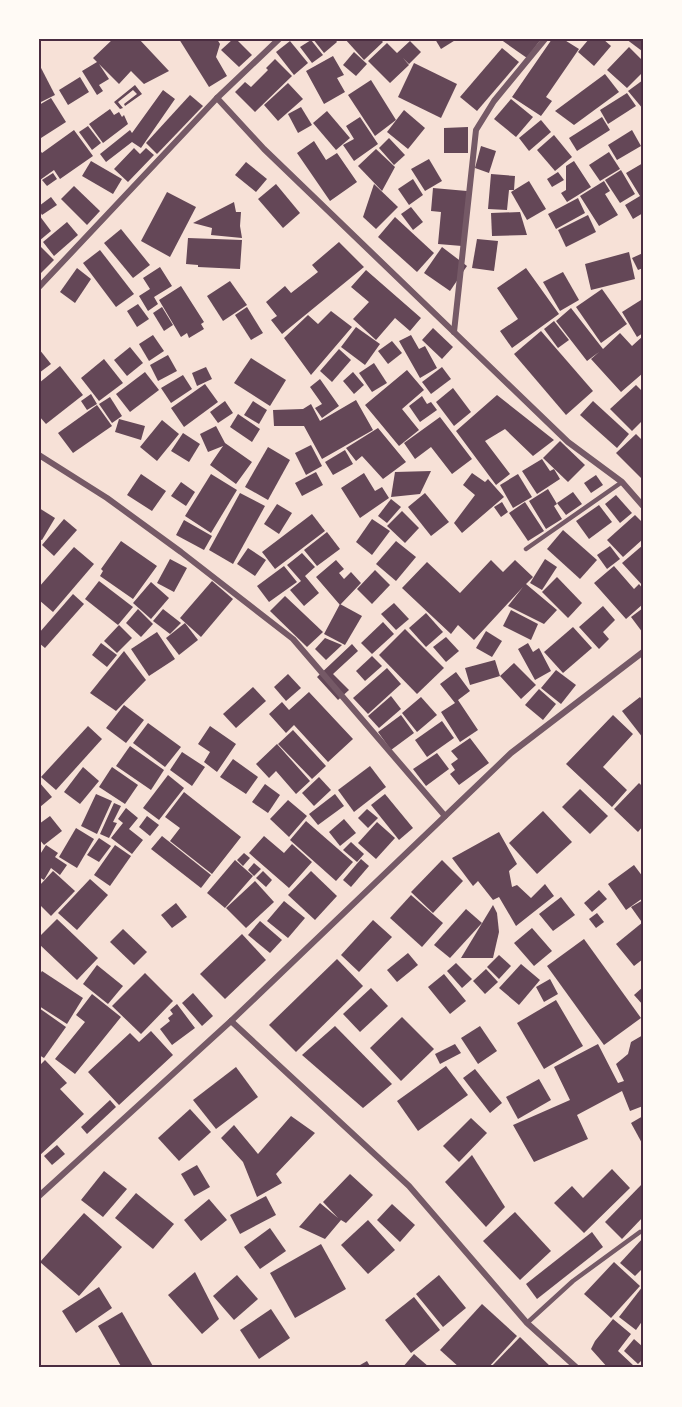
<svg xmlns="http://www.w3.org/2000/svg" width="682" height="1407" font-family="Inter,sans-serif">
<rect width="100%" height="100%" fill="#f7e1d7"/>
<g fill="#644757">
<path d="M113 39H139L169 71 144 84 131 71 119 84 99 64 109 79 99 85 103 91 97 95 82 71 97 62 93 58Z"/>
<path d="M179 39H217L220 44 216 57 227 76 209 87Z"/>
<path d="M233 39H236L252 55 239 67 221 50Z"/>
<path d="M313 39H335L337 42 324 53Z"/>
<path d="M345 39H380L383 42 364 60Z"/>
<path d="M435 39H457L441 49Z"/>
<path d="M500 39H541L527 58Z"/>
<path d="M552 39H563L579 49 546 97 552 101 541 116 512 97Z"/>
<path d="M589 39H603L611 46 594 66 578 52Z"/>
<path d="M626 39H643V50L642 51Z"/>
<path d="M311 40 323 55 312 63 300 47Z"/>
<path d="M290 41 308 63 294 75 276 52Z"/>
<path d="M410 41 421 52 409 64 403 58 409 65 390 83 368 61 387 43 397 53Z"/>
<path d="M629 47 641 59 643 57V72L627 88 607 70Z"/>
<path d="M502 48 519 62 477 111 460 97Z"/>
<path d="M354 52 367 64 356 76 343 65Z"/>
<path d="M333 56 344 75 337 78 345 92 324 104 306 71Z"/>
<path d="M275 59 292 76 255 112 235 92 245 82 251 87 268 70 266 68Z"/>
<path d="M414 63 457 84 441 118 398 97Z"/>
<path d="M39 64 55 95 39 103Z"/>
<path d="M605 74 619 92 574 125 555 111Z"/>
<path d="M80 77 89 92 68 105 59 90Z"/>
<path d="M371 80 396 120 375 136 348 95Z"/>
<path d="M643 80V109L628 91Z"/>
<path d="M288 83 303 99 278 121 264 105Z"/>
<path d="M135 85 142 94 125 106 124 104 137 94 133 90 118 102 123 108 120 109 114 102Z"/>
<path d="M163 90 175 99 141 148 132 142 106 162 100 154 130 130 132 133Z"/>
<path d="M627 93 636 106 608 124 600 110Z"/>
<path d="M190 95 203 106 157 154 146 143Z"/>
<path d="M51 98 66 122 41 138 39 135V105Z"/>
<path d="M511 99 533 117 516 137 494 119Z"/>
<path d="M301 107 312 125 298 133 288 114Z"/>
<path d="M110 109 114 115 119 112 122 117 124 115 128 124 103 143 89 124Z"/>
<path d="M404 110 425 128 408 149 387 132Z"/>
<path d="M327 111 350 138 336 150 313 123Z"/>
<path d="M360 117 378 144 354 161 343 145 354 139 346 126Z"/>
<path d="M602 117 610 130 577 151 569 138Z"/>
<path d="M541 120 551 132 529 151 519 138Z"/>
<path d="M88 126 101 143 92 150 79 132Z"/>
<path d="M468 127V153H444V128Z"/>
<path d="M74 130 93 156 60 179 54 170 40 180 39 149 42 153Z"/>
<path d="M632 130 641 146 617 160 608 145Z"/>
<path d="M554 135 572 157 555 171 537 150Z"/>
<path d="M389 138 405 155 394 165 379 148Z"/>
<path d="M314 141 326 160 337 153 357 182 330 201 297 153Z"/>
<path d="M481 146 496 151 489 173 475 168Z"/>
<path d="M134 148 140 154 146 148 154 155 128 182 114 169Z"/>
<path d="M376 149 395 167 382 191 358 166Z"/>
<path d="M609 152 620 169 600 181 589 165Z"/>
<path d="M429 159 442 181 425 191 411 169Z"/>
<path d="M91 161 122 179 113 194 82 176Z"/>
<path d="M574 161 591 187 567 202 561 193 566 190V166Z"/>
<path d="M246 162 267 179 256 192 235 175Z"/>
<path d="M643 163V213L633 219 625 205 640 196 626 173Z"/>
<path d="M621 170 635 194 620 203 605 180Z"/>
<path d="M558 172 564 180 552 187 547 179Z"/>
<path d="M53 173 57 179 47 186 42 180Z"/>
<path d="M491 174 515 176 514 190H509L507 210 488 209Z"/>
<path d="M413 179 423 195 409 205 398 189Z"/>
<path d="M529 181 546 209 527 220 511 192Z"/>
<path d="M604 181 610 191 605 194 618 215 599 226 580 196Z"/>
<path d="M276 184 300 213 283 228 258 199Z"/>
<path d="M374 184 398 207 376 229 363 217Z"/>
<path d="M74 186 100 211 87 225 61 199Z"/>
<path d="M433 188 467 191 462 246 438 244 441 212 431 211Z"/>
<path d="M167 192 196 207 170 257 141 241Z"/>
<path d="M51 197 57 205 42 215 39 210V206Z"/>
<path d="M578 198 585 213 556 229 548 214Z"/>
<path d="M234 202 236 212H241L240 226 242 238 211 235 212 228 193 223Z"/>
<path d="M411 207 423 222 413 230 401 214Z"/>
<path d="M520 212 527 235 492 236 491 213Z"/>
<path d="M39 215 51 231 39 241Z"/>
<path d="M588 215 596 232 566 247 558 230Z"/>
<path d="M395 217 434 253 417 272 378 237Z"/>
<path d="M67 222 78 235 54 256 43 242Z"/>
<path d="M121 229 150 265 133 278 104 243Z"/>
<path d="M188 238 242 240 240 269 198 267V265L186 264Z"/>
<path d="M477 239 498 241 494 271 472 268Z"/>
<path d="M339 242 364 267 282 334 271 320 277 316 266 302 285 286 291 293 318 272 312 265Z"/>
<path d="M41 247 54 260 39 275V248Z"/>
<path d="M442 247 467 266 450 291 424 273Z"/>
<path d="M100 250 134 294 116 307 83 263Z"/>
<path d="M629 252 635 279 591 290 585 264Z"/>
<path d="M643 253V268L638 270 632 258Z"/>
<path d="M160 267 172 286 154 297 158 304 148 311 139 296 150 289 143 278Z"/>
<path d="M77 268 91 279 75 303 60 292Z"/>
<path d="M526 268 559 314 512 348 500 331 518 319 497 288Z"/>
<path d="M366 270 421 318 410 331 395 318 376 340 353 319 369 302 351 287Z"/>
<path d="M563 272 579 300 560 311 543 282Z"/>
<path d="M230 281 247 305 223 321 207 296Z"/>
<path d="M181 286 204 322 201 324 204 329 189 338 187 333 181 337 159 300Z"/>
<path d="M602 289 627 324 601 343 576 307Z"/>
<path d="M641 300 643 304V333L637 337 622 312Z"/>
<path d="M138 304 149 319 137 327 127 311Z"/>
<path d="M162 307 173 325 164 331 153 313Z"/>
<path d="M247 307 263 333 251 340 235 315Z"/>
<path d="M571 308 603 349 620 333 632 346 643 336V373L621 392 591 359 599 352 587 361 556 321Z"/>
<path d="M331 311 352 327 311 375 284 338 308 315 318 324Z"/>
<path d="M554 321 569 340 558 348 544 329Z"/>
<path d="M356 327 380 344 365 365 341 347Z"/>
<path d="M433 328 453 347 442 359 422 340Z"/>
<path d="M541 331 593 391 566 415 514 354Z"/>
<path d="M153 335 164 351 149 361 139 344Z"/>
<path d="M411 335 419 349 425 346 437 368 420 378 399 341Z"/>
<path d="M392 341 402 353 388 364 378 351Z"/>
<path d="M130 347 143 363 127 376 114 360Z"/>
<path d="M39 349 51 364 39 373Z"/>
<path d="M339 349 351 360 332 382 320 371Z"/>
<path d="M168 355 177 371 158 381 150 365Z"/>
<path d="M251 358 286 380 270 406 234 383Z"/>
<path d="M104 359 123 383 99 401 81 378Z"/>
<path d="M374 363 387 383 372 392 359 373Z"/>
<path d="M60 366 83 395 46 424 39 416V383Z"/>
<path d="M206 367 212 379 197 386 192 373Z"/>
<path d="M442 367 451 379 431 394 422 382Z"/>
<path d="M407 370 424 390 402 409 419 430 399 446 365 405Z"/>
<path d="M145 372 159 390 130 412 116 394Z"/>
<path d="M353 372 364 385 354 394 343 381Z"/>
<path d="M183 375 192 389 171 403 161 388Z"/>
<path d="M320 379 339 406 322 418 315 408 322 404 310 387Z"/>
<path d="M205 384 218 402 184 427 171 408Z"/>
<path d="M636 385 643 392V420L632 431 610 409Z"/>
<path d="M453 388 471 412 454 426 436 402Z"/>
<path d="M91 394 97 404 87 410 81 401Z"/>
<path d="M497 395 554 440 533 456 505 429 485 441 510 474 496 485 456 431Z"/>
<path d="M422 396 427 404 431 402 437 410 420 422 409 406Z"/>
<path d="M110 397 122 416 112 423 99 404Z"/>
<path d="M356 400 373 430 322 459 304 426H274L273 410 303 409 311 404 320 421Z"/>
<path d="M225 401 233 413 218 423 210 412Z"/>
<path d="M253 401 267 410 259 424 244 415Z"/>
<path d="M593 401 629 434 617 448 580 415Z"/>
<path d="M97 405 112 426 73 453 58 433Z"/>
<path d="M238 414 260 429 252 442 230 427Z"/>
<path d="M440 417 472 459 452 474 431 447 415 459 404 443Z"/>
<path d="M119 419 145 426 141 440 115 432Z"/>
<path d="M162 420 179 434 157 461 140 447Z"/>
<path d="M216 426 225 443 252 462 236 484 210 465 223 446 208 452 200 434Z"/>
<path d="M378 428 406 462 383 479 362 456 356 461 346 448Z"/>
<path d="M183 433 200 444 189 462 171 451Z"/>
<path d="M636 434 643 441V480L616 453Z"/>
<path d="M560 441 585 465 568 482 543 458Z"/>
<path d="M311 445 322 466 306 475 295 453Z"/>
<path d="M268 447 290 460 268 500 245 487Z"/>
<path d="M345 450 353 464 333 475 325 462Z"/>
<path d="M542 459 550 471 554 469 560 479 537 494 522 471Z"/>
<path d="M431 471 420 494 391 497 395 472Z"/>
<path d="M316 472 323 485 302 496 295 483Z"/>
<path d="M364 473 375 491 382 487 389 498 360 518 341 488Z"/>
<path d="M472 473 485 482 488 479 504 497 462 533 454 523 475 495 463 485Z"/>
<path d="M141 474 166 491 152 511 127 495Z"/>
<path d="M211 474 237 490 211 533 185 516Z"/>
<path d="M518 474 532 497 513 508 500 485Z"/>
<path d="M596 475 603 485 591 493 584 483Z"/>
<path d="M181 482 195 492 186 506 171 496Z"/>
<path d="M548 489 557 504 554 506 562 519 546 529 529 501Z"/>
<path d="M573 492 582 504 566 515 557 503Z"/>
<path d="M240 493 265 506 233 564 209 550Z"/>
<path d="M425 493 449 522 431 536 408 507Z"/>
<path d="M616 495 632 513 620 523 605 504Z"/>
<path d="M391 499 401 507 387 523 378 516Z"/>
<path d="M502 502 508 512 501 517 494 507Z"/>
<path d="M525 502 544 531 528 541 509 513Z"/>
<path d="M277 504 292 513 279 534 264 524Z"/>
<path d="M599 505 612 522 589 539 576 521Z"/>
<path d="M39 508 55 518 42 540 39 539Z"/>
<path d="M402 511 419 528 405 543 387 526Z"/>
<path d="M312 514 325 531 275 569 262 552Z"/>
<path d="M635 515 643 523V539L623 557 607 540Z"/>
<path d="M64 519 77 530 54 556 42 545Z"/>
<path d="M372 519 390 531 372 555 356 542Z"/>
<path d="M184 520 212 536 204 550 176 535Z"/>
<path d="M563 530 597 560 580 579 547 549Z"/>
<path d="M327 532 340 549 317 566 304 550Z"/>
<path d="M121 541 157 566 133 599 100 576 103 571 101 569Z"/>
<path d="M396 541 416 557 396 581 376 564Z"/>
<path d="M643 545V586L622 563Z"/>
<path d="M610 546 620 559 607 569 597 555Z"/>
<path d="M74 547 94 564 53 612 39 600V587Z"/>
<path d="M248 548 266 560 255 576 237 564Z"/>
<path d="M302 553 315 567 305 576 319 593 304 606 290 590 301 581 287 565Z"/>
<path d="M170 559 187 568 174 592 157 583Z"/>
<path d="M545 559 557 567 542 590 530 583Z"/>
<path d="M336 560 344 569 339 573 344 579 351 572 361 583 340 605 316 577Z"/>
<path d="M491 560 503 572 515 560 533 577 526 584 557 610 544 624 508 606 523 587 474 640 458 625 451 634 402 588 427 562 460 593Z"/>
<path d="M284 566 297 582 269 602 257 586Z"/>
<path d="M614 566 634 589 639 584 643 589V604L626 619 594 583Z"/>
<path d="M375 570 390 585 372 604 357 589Z"/>
<path d="M557 577 582 603 568 618 542 592Z"/>
<path d="M99 581 133 607 118 625 85 599Z"/>
<path d="M212 581 233 599 201 637 180 618Z"/>
<path d="M151 582 169 598 151 619 133 603Z"/>
<path d="M73 594 84 604 45 648 39 643V633Z"/>
<path d="M285 596 323 632 307 647 270 611Z"/>
<path d="M394 603 409 619 396 630 381 614Z"/>
<path d="M340 604 362 616 345 645 324 634Z"/>
<path d="M603 606 615 620 603 632 609 639 599 649 579 627Z"/>
<path d="M643 608V633L631 617Z"/>
<path d="M138 609 153 624 141 637 126 623Z"/>
<path d="M163 609 181 623 170 634 153 621Z"/>
<path d="M511 610 538 624 531 640 503 626Z"/>
<path d="M426 613 443 632 426 647 409 628Z"/>
<path d="M383 622 394 634 372 654 361 643Z"/>
<path d="M185 623 198 640 179 655 166 638Z"/>
<path d="M119 625 132 638 117 653 104 641Z"/>
<path d="M573 627 592 648 563 673 544 652Z"/>
<path d="M405 629 444 668 417 694 379 655Z"/>
<path d="M486 631 502 641 492 657 476 648Z"/>
<path d="M157 632 175 659 149 676 131 649Z"/>
<path d="M446 637 459 651 446 662 433 647Z"/>
<path d="M325 638 342 645 326 660 315 649Z"/>
<path d="M101 643 117 655 107 667 92 655Z"/>
<path d="M528 643 533 652 539 648 551 671 535 680 518 649Z"/>
<path d="M352 644 358 651 333 674 349 690 338 700 317 677Z"/>
<path d="M124 651 146 680 116 711 90 693Z"/>
<path d="M372 656 382 666 365 681 356 671Z"/>
<path d="M495 660 500 676 514 663 536 685 521 699 500 676 470 685 465 668Z"/>
<path d="M387 668 401 684 368 714 353 698Z"/>
<path d="M556 670 576 685 561 704 541 688Z"/>
<path d="M456 672 470 691 458 700 478 730 460 742 441 712 455 703 440 684Z"/>
<path d="M288 674 301 688 286 701 274 687Z"/>
<path d="M253 687 266 701 236 728 223 714Z"/>
<path d="M539 689 556 704 543 720 525 705Z"/>
<path d="M309 692 353 739 328 762 294 725 286 733 269 714 282 702 289 710Z"/>
<path d="M391 696 401 709 379 728 368 716Z"/>
<path d="M421 697 437 715 417 732 402 713Z"/>
<path d="M640 697 643 701V738L622 711Z"/>
<path d="M124 705 144 720 126 743 106 728Z"/>
<path d="M401 715 414 733 391 750 378 732Z"/>
<path d="M613 715 633 734 603 767 627 790 612 807 566 764Z"/>
<path d="M442 721 454 738 427 757 415 740Z"/>
<path d="M148 723 181 747 165 767 133 743Z"/>
<path d="M88 726 102 739 56 790 41 777Z"/>
<path d="M210 726 236 744 217 772 204 762 210 752 198 744Z"/>
<path d="M293 730 326 766 312 779 278 744Z"/>
<path d="M470 738 489 763 459 785 450 774 455 770 451 764 458 759 451 751Z"/>
<path d="M277 744 310 781 296 794 276 771 269 778 256 764Z"/>
<path d="M130 746 164 770 151 790 116 766Z"/>
<path d="M182 752 205 767 192 786 170 770Z"/>
<path d="M437 753 449 769 426 786 413 769Z"/>
<path d="M233 759 258 777 246 794 220 777Z"/>
<path d="M370 766 386 787 354 812 338 790Z"/>
<path d="M83 767 99 781 80 804 64 792Z"/>
<path d="M112 767 138 785 125 804 99 787Z"/>
<path d="M168 775 184 788 159 820 143 808Z"/>
<path d="M319 777 331 790 314 806 302 793Z"/>
<path d="M39 782 52 797 40 807 39 806Z"/>
<path d="M639 783 643 787V826L638 832 614 809Z"/>
<path d="M265 784 280 795 268 813 252 802Z"/>
<path d="M580 789 608 816 590 834 562 807Z"/>
<path d="M184 792 241 837 212 874 170 841 180 828 165 817Z"/>
<path d="M96 794 112 801 97 834 81 826Z"/>
<path d="M335 794 344 806 318 825 309 814Z"/>
<path d="M385 794 413 828 399 840 371 805Z"/>
<path d="M288 800 307 816 289 837 270 819Z"/>
<path d="M114 803 121 806 113 822 117 823 109 838 100 834Z"/>
<path d="M126 808 138 818 129 829 143 840 132 854 111 838 123 823 118 819Z"/>
<path d="M367 809 378 818 368 828 358 818Z"/>
<path d="M543 811 572 842 537 874 509 843Z"/>
<path d="M50 816 62 831 44 845 39 839V824Z"/>
<path d="M147 816 159 825 150 836 139 827Z"/>
<path d="M344 819 356 833 340 846 329 832Z"/>
<path d="M306 821 353 862 336 881 290 840Z"/>
<path d="M377 822 395 838 376 859 358 843Z"/>
<path d="M76 828 94 839 77 868 59 857Z"/>
<path d="M499 832 517 864 509 871 512 887 517 885 531 898 545 884 554 896 516 926 499 897 493 900 478 881 473 886 452 858Z"/>
<path d="M162 836 211 875 201 888 151 849Z"/>
<path d="M264 836 284 853 292 844 312 862 289 888 249 853Z"/>
<path d="M99 838 111 846 99 862 87 855Z"/>
<path d="M351 842 364 854 357 862 343 850Z"/>
<path d="M46 845 58 853 55 857 67 865 60 875 51 868 44 880 39 877V856Z"/>
<path d="M115 845 131 856 110 886 94 875Z"/>
<path d="M244 853 250 858 243 866 237 860Z"/>
<path d="M361 859 369 866 351 887 343 880Z"/>
<path d="M235 860 253 876 225 908 207 893Z"/>
<path d="M442 860 463 881 433 913 411 892Z"/>
<path d="M254 863 261 869 254 876 248 870Z"/>
<path d="M634 865 643 877V898L626 910 608 884Z"/>
<path d="M53 871 75 891 51 916 39 904V886Z"/>
<path d="M263 871 272 880 266 887 256 878Z"/>
<path d="M311 871 337 896 315 920 288 895Z"/>
<path d="M90 879 108 895 77 930 58 913Z"/>
<path d="M255 881 274 902 246 928 226 908Z"/>
<path d="M599 890 607 899 592 912 584 903Z"/>
<path d="M411 895 443 923 422 947 390 918Z"/>
<path d="M561 897 575 915 553 931 539 914Z"/>
<path d="M643 900V920L641 921 631 907Z"/>
<path d="M284 901 305 918 288 938 267 921Z"/>
<path d="M176 903 187 917 172 928 161 915Z"/>
<path d="M493 905 497 913 499 932 493 958H461Z"/>
<path d="M466 909 482 923 450 958 434 945Z"/>
<path d="M597 913 604 922 596 928 589 919Z"/>
<path d="M57 919 98 958 77 980 39 944V937Z"/>
<path d="M373 920 392 937 359 972 341 955Z"/>
<path d="M260 921 282 940 270 953 248 935Z"/>
<path d="M643 922V959L634 966 616 944Z"/>
<path d="M532 928 552 951 534 966 514 943Z"/>
<path d="M123 929 147 952 134 965 110 942Z"/>
<path d="M242 934 266 960 225 999 200 974Z"/>
<path d="M584 939 641 1018 604 1045 547 966Z"/>
<path d="M408 953 418 965 397 982 387 970Z"/>
<path d="M499 955 511 966 499 979 487 967Z"/>
<path d="M337 959 363 986 296 1052 269 1025Z"/>
<path d="M456 963 472 979 462 988 447 971Z"/>
<path d="M521 964 540 980 519 1005 499 988Z"/>
<path d="M97 965 123 986 108 1004 83 984Z"/>
<path d="M486 969 498 982 485 994 473 981Z"/>
<path d="M42 971 83 998 67 1024 39 1006V976Z"/>
<path d="M145 973 173 1001 141 1034 112 1006Z"/>
<path d="M444 974 466 1001 450 1014 428 987Z"/>
<path d="M550 979 558 994 544 1002 536 987Z"/>
<path d="M643 987V1005L634 995Z"/>
<path d="M371 988 388 1006 360 1032 343 1014Z"/>
<path d="M193 993 213 1016 202 1026 182 1003Z"/>
<path d="M92 994 121 1017 75 1074 55 1059 85 1022 76 1015Z"/>
<path d="M556 1000 583 1046 544 1069 517 1023Z"/>
<path d="M177 1004 195 1028 172 1045 160 1029 170 1021 168 1018 173 1014 170 1010Z"/>
<path d="M39 1008 66 1027 44 1058 39 1055Z"/>
<path d="M402 1017 434 1049 401 1081 370 1048Z"/>
<path d="M335 1026 392 1084 363 1108 302 1055Z"/>
<path d="M480 1026 497 1051 478 1064 461 1038Z"/>
<path d="M151 1031 173 1055 119 1105 88 1072 130 1033 139 1042Z"/>
<path d="M643 1035V1106L630 1111 622 1091 577 1115 588 1139 534 1162 513 1125 570 1100 554 1067 598 1044 618 1083 624 1081 616 1064 628 1054 631 1042Z"/>
<path d="M455 1044 461 1053 440 1064 435 1054Z"/>
<path d="M45 1060 67 1083 60 1089 84 1114 39 1156V1066Z"/>
<path d="M446 1066 468 1095 418 1131 397 1101Z"/>
<path d="M236 1067 258 1097 216 1129 193 1100Z"/>
<path d="M475 1069 502 1103 490 1113 463 1078Z"/>
<path d="M539 1079 551 1100 518 1119 506 1097Z"/>
<path d="M110 1100 116 1107 87 1134 81 1127Z"/>
<path d="M190 1109 211 1132 179 1161 158 1138Z"/>
<path d="M291 1116 315 1133 276 1174 282 1183 257 1197 243 1162 221 1138 234 1125 258 1154Z"/>
<path d="M643 1116V1145L631 1123Z"/>
<path d="M471 1118 487 1133 459 1162 443 1146Z"/>
<path d="M57 1145 65 1154 52 1165 44 1156Z"/>
<path d="M472 1155 505 1207 486 1227 445 1182Z"/>
<path d="M197 1165 210 1187 194 1196 181 1174Z"/>
<path d="M612 1169 630 1188 584 1233 554 1203 572 1186 583 1198Z"/>
<path d="M104 1171 127 1189 103 1217 81 1200Z"/>
<path d="M350 1174 373 1195 346 1223 341 1220 325 1239 299 1227 320 1203 338 1218 323 1202Z"/>
<path d="M643 1183V1217L622 1239 605 1222Z"/>
<path d="M136 1193 174 1224 153 1249 115 1218Z"/>
<path d="M266 1196 276 1215 240 1234 230 1215Z"/>
<path d="M209 1199 227 1220 201 1241 184 1220Z"/>
<path d="M392 1204 415 1225 400 1242 377 1220Z"/>
<path d="M515 1212 551 1251 520 1280 483 1241Z"/>
<path d="M84 1213 122 1247 79 1296 40 1262Z"/>
<path d="M368 1220 395 1250 368 1274 341 1245Z"/>
<path d="M270 1228 286 1251 260 1269 244 1247Z"/>
<path d="M592 1232 603 1247 537 1299 526 1284Z"/>
<path d="M643 1238V1268L635 1276 620 1263Z"/>
<path d="M321 1244 346 1289 295 1318 270 1273Z"/>
<path d="M614 1262 640 1286 611 1318 584 1294Z"/>
<path d="M195 1272 219 1319 202 1334 168 1295Z"/>
<path d="M237 1275 258 1299 234 1320 213 1296Z"/>
<path d="M439 1275 466 1308 443 1327 416 1294Z"/>
<path d="M643 1286V1320L636 1330 619 1317Z"/>
<path d="M99 1287 112 1308 76 1333 62 1311Z"/>
<path d="M414 1297 440 1330 411 1353 385 1320Z"/>
<path d="M482 1304 517 1336 488 1368H460L440 1350Z"/>
<path d="M271 1309 290 1338 259 1359 240 1330Z"/>
<path d="M122 1312 154 1368H122L98 1326Z"/>
<path d="M613 1319 631 1334 618 1351 634 1366 633 1368H608L591 1349 595 1341Z"/>
<path d="M520 1337 552 1368H493L491 1367Z"/>
<path d="M634 1339 643 1347V1359L638 1364 624 1351Z"/>
<path d="M414 1354 429 1367 428 1368H402Z"/>
<path d="M367 1361 371 1368H355Z"/>
</g>
<g fill="none" stroke-linecap="round" stroke-linejoin="round">
<g stroke="#755966" stroke-width="4.5">
<path d="M526 549 622 482"/>
<path d="M527 1323 573 1281 640 1232"/>
</g>
<g stroke="#755966" stroke-width="6">
<path d="M217 98 264 149 568 442 622 482 643 506"/>
<path d="M39 287 217 98 279 39"/>
<path d="M454 332 476 130 494 101 545 39"/>
<path d="M39 455 107 498 181 552 293 639 445 816"/>
<path d="M231 1021 409 1186 527 1323 577 1368"/>
<path d="M39 1196 231 1021 511 753 643 652"/>
</g>
</g>
<rect width="682" height="1407" fill="none" stroke="#fffaf5" stroke-width="81"/>
<rect x="40" y="40" width="602" height="1326" fill="none" stroke="#4a2c40" stroke-width="2"/>
</svg>
